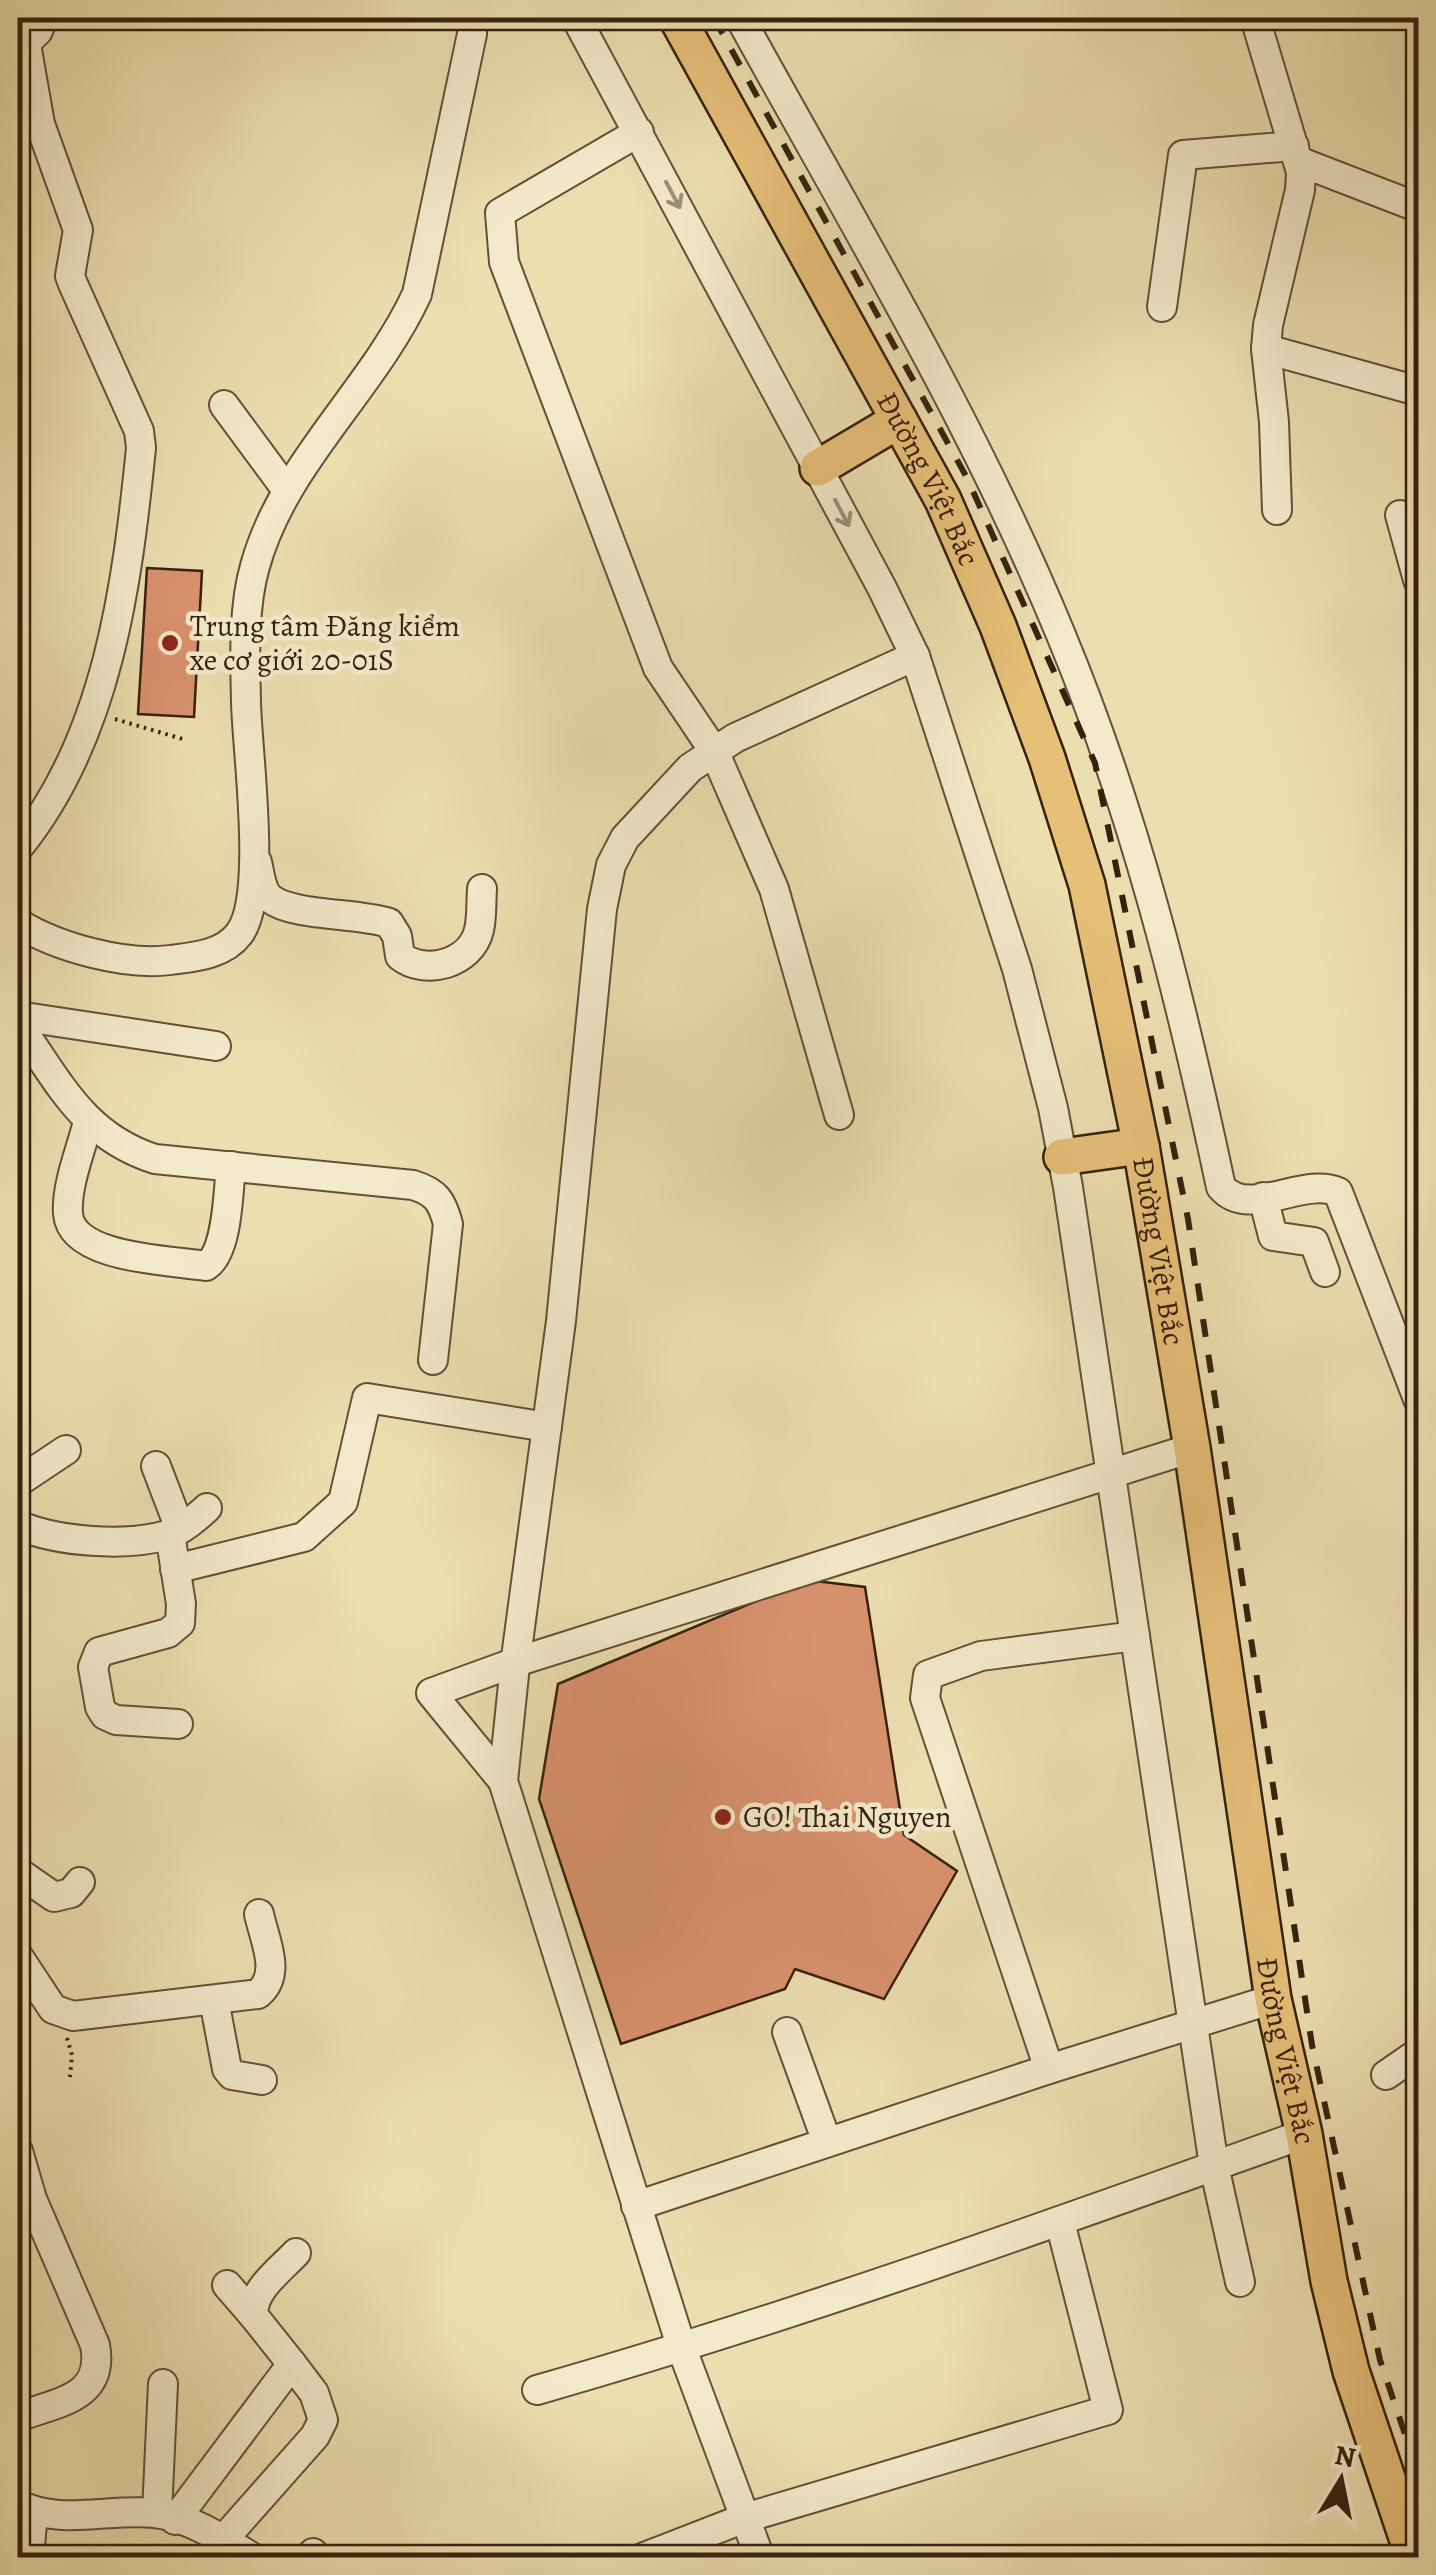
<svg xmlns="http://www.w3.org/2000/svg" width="1436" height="2575" font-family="Alegreya,serif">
<rect width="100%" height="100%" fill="#eddeaf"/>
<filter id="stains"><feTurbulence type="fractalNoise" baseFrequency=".002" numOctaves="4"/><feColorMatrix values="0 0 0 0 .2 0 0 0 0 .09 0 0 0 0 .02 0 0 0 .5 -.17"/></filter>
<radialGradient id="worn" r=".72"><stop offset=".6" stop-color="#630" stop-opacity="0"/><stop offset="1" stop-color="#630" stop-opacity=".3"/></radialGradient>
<g fill="#d9926e" stroke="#36210f" stroke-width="2.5">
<path d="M147 568 202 571 194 717 138 714Z"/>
<path d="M807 1580 865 1587 904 1835 957 1871 884 1999 795 1969 785 1989 621 2044 539 1799 558 1684Z"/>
</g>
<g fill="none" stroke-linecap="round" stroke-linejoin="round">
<g stroke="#645037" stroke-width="32">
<g id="minor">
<path d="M576 18 882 588 915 656 1017 969 1053 1108 1068 1187 1214 2166 1240 2282"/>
<path d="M740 18C851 220 973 421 1061 635 1135 813 1181 999 1221 1187 1249 1220 1303 1176 1338 1192L1418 1399"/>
<path d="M1255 18 1301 172 1300 190 1268 325 1266 349 1274 422 1277 510"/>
<path d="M18 50 38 31 43 18"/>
<path d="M639 132 500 213 504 262 658 668 714 751 774 889 839 1115"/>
<path d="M1298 161 1417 207"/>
<path d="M1162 307 1183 155 1294 146"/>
<path d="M1266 349 1418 391"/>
<path d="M224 405 286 489"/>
<path d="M1400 515 1418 580"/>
<path d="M18 848C108 737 127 586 141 448L139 431 73 284 70 276 78 230 40 124 26 44"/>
<path d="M257 862C260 874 261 892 271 899 292 916 360 913 389 923L397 936 400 956C425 976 471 964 479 930 482 918 481 902 482 889"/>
<path d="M18 923C56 947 125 966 170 960 194 957 223 955 239 934 268 897 247 752 246 702 245 658 243 608 255 566 284 462 372 391 417 294L472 34V18"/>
<path d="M18 1016 216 1046"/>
<path d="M18 1024C59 1082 83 1136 155 1159L413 1185C436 1192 442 1201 448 1224L433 1360"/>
<path d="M88 1122C81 1150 66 1185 68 1214 72 1259 170 1260 206 1266 228 1252 228 1192 231 1166"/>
<path d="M1263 1197 1273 1236 1314 1242 1325 1272"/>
<path d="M156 1466 180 1529"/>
<path d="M18 1482 66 1450"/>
<path d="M18 1525C57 1542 126 1547 167 1535 182 1530 195 1519 207 1508"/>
<path d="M170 1534 181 1604 180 1623 168 1633 99 1652 93 1667 100 1707 105 1715 116 1720 178 1724"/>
<path d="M175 1569 304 1537 343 1502 367 1398 547 1427"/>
<path d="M503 1781 431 1693 516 1662 1192 1448"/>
<path d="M18 1872 54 1897 71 1893 80 1882"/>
<path d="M18 1956 53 2009 73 2016 258 1994C282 1974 265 1942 259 1914"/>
<path d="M214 2000 227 2069 232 2075 262 2080"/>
<path d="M787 2032 827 2142"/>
<path d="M1049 2069 925 1698 928 1675 981 1656 1135 1636"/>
<path d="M1386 2075 1418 2053"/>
<path d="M18 2151 32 2199 95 2345C105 2399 57 2402 18 2417"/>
<path d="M636 2206 1049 2069 1273 1999"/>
<path d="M227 2285 253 2315"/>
<path d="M537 2390C796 2316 1050 2225 1304 2134"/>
<path d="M18 2504C57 2526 111 2508 155 2513 189 2517 224 2540 253 2558"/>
<path d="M157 2513 163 2384"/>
<path d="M175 2520 292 2364 253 2315C253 2289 279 2271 296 2253"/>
<path d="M223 2540 315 2436 323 2420 314 2393 292 2364"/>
<path d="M29 2558 33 2512"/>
<path d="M310 2558 313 2553"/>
<path d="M642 2558 745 2518 1108 2410 1060 2222"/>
<path d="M760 2558 682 2349 503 1781 515 1665 561 1321 602 909 611 865 625 838 690 768 735 738 915 656"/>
</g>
</g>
<g stroke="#36210f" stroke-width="40">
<g id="major">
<path id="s1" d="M677 18 943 500 998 626 1047 758 1087 885 1141 1146 1192 1448 1273 1999 1304 2134 1329 2281 1351 2371 1414 2558"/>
<path d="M818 468 899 420"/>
<path d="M1062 1157 1141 1146"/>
</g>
</g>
<g stroke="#36210f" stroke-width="4" stroke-dasharray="2.5 5" stroke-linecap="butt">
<path d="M115 719 186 740"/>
<path d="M67 2038 72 2055 70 2077"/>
</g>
<use href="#minor" stroke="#f3eacb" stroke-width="28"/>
<use href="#major" stroke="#e6bf78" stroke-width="35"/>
<path stroke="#36210f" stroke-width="6" stroke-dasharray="18 18" stroke-linecap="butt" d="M714 18 967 478 1095 763 1188 1219 1312 2045 1380 2360 1418 2473"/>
</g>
<defs><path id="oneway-shaft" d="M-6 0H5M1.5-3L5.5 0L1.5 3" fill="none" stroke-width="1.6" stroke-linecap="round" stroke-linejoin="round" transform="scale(2.5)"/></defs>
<g stroke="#9e9076">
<use href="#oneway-shaft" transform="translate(673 195) rotate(62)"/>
<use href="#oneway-shaft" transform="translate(842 513) rotate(62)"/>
</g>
<g fill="#8f2418" stroke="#f3eacb" stroke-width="4">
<circle cx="170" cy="643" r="10"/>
<circle cx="723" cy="1817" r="10"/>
</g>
<g text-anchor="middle" stroke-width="9" stroke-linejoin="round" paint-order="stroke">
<g font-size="30" fill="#36210f" stroke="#f3eacb">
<text dy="10" stroke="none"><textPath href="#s1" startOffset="525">Đường Việt Bắc</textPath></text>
<text dy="10" stroke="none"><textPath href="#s1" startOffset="1335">Đường Việt Bắc</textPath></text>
<text dy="10" stroke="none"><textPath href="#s1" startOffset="2145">Đường Việt Bắc</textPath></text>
</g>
<g font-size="30" fill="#36210f" stroke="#f3eacb" text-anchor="start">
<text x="190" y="636">Trung tâm Đăng kiểm<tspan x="190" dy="34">xe cơ giới 20-01S</tspan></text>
<text x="743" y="1827">GO! Thai Nguyen</text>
</g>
</g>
<rect width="1436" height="2575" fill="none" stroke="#eddeaf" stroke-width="60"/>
<rect x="20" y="20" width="1396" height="2535" fill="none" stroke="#36210f" stroke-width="5"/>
<rect x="30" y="30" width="1376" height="2515" fill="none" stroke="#36210f" stroke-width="2.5"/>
<g transform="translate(1341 2480) rotate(10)" stroke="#f3eacb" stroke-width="8" paint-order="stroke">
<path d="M0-8L18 38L0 25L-18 38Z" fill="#36210f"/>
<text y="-15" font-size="28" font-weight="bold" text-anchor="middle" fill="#36210f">N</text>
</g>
<rect width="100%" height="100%" filter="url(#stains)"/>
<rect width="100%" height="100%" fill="url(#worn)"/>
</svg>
